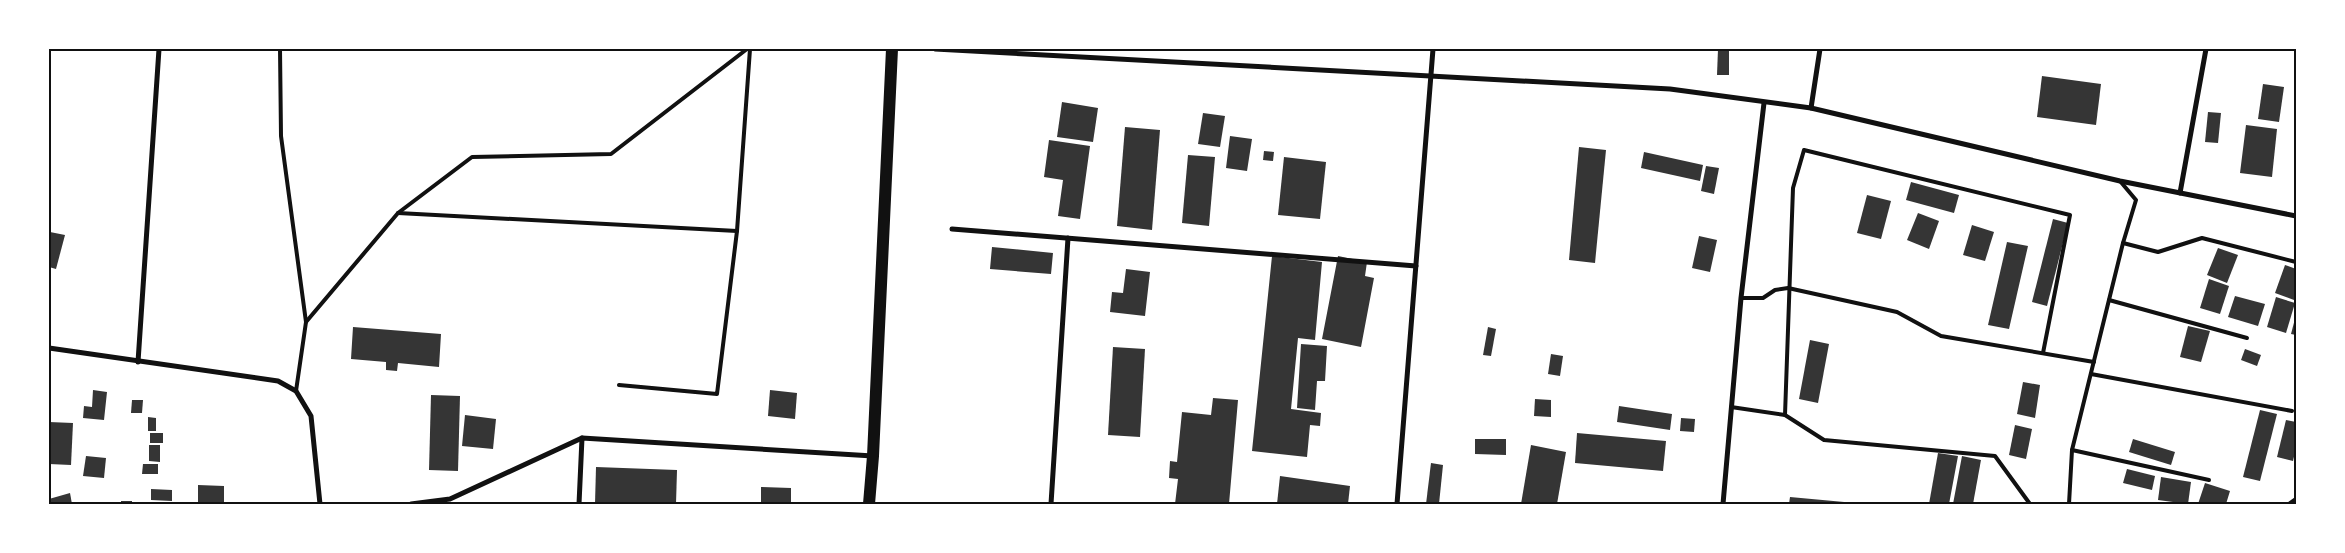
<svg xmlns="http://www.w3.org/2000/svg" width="2345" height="553" font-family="'Public Sans',sans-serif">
<rect width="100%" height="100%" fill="#fff"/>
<g fill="#353535">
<path d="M1718 49H1729V75H1717Z"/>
<path d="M2042 76 2101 84 2096 125 2037 117Z"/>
<path d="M2263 84 2284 87 2279 122 2258 119Z"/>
<path d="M1062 102 1098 108 1093 142 1057 137Z"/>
<path d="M2208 112 2221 113 2218 143 2205 142Z"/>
<path d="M1203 113 1225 116 1220 147 1198 144Z"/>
<path d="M2246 125 2277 129 2272 177 2240 173Z"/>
<path d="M1125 127 1160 130 1152 230 1117 226Z"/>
<path d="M1230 136 1252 139 1247 171 1226 168Z"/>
<path d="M1049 140 1090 146 1080 219 1058 216 1063 180 1044 177Z"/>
<path d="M1579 147 1606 150 1595 263 1569 260Z"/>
<path d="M1264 151 1274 152 1273 161 1263 160Z"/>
<path d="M1644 152 1703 165 1700 181 1641 168Z"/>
<path d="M1188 155 1215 157 1209 226 1182 223Z"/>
<path d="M1284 157 1326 162 1320 219 1278 215Z"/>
<path d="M1706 166 1719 168 1714 194 1701 191Z"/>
<path d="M1911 182 1959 195 1954 213 1906 200Z"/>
<path d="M1867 195 1891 201 1881 239 1857 233Z"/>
<path d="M1918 213 1939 221 1929 249 1907 240Z"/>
<path d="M2053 219 2068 223 2047 306 2032 302Z"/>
<path d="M1972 225 1994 232 1985 261 1963 255Z"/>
<path d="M50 232 65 235 56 269 49 267Z"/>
<path d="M1699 236 1717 240 1710 272 1692 268Z"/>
<path d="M2007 242 2028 246 2009 329 1988 325Z"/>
<path d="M992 247 1053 253 1051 274 990 269Z"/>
<path d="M2218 248 2238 255 2227 283 2207 275Z"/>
<path d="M1272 256 1322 262 1315 340 1298 338 1291 409 1321 413 1320 426 1310 425 1307 457 1252 451Z"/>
<path d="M1338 256 1367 262 1365 276 1374 278 1361 347 1322 339Z"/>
<path d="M2285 265 2296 269V294L2294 300 2275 293Z"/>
<path d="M1126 269 1150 272 1145 316 1110 312 1112 292 1123 293Z"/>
<path d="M2209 279 2229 286 2220 314 2200 308Z"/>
<path d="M2235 296 2265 304 2258 326 2228 317Z"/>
<path d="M2276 297 2295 303 2286 333 2267 327Z"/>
<path d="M2296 315V335L2291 334Z"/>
<path d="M2188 326 2210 331 2201 362 2180 357Z"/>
<path d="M353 327 441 334 439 367 398 363 397 371 386 370V362L351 359Z"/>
<path d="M1488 327 1496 329 1491 356 1483 355Z"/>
<path d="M1810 340 1829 344 1818 403 1799 399Z"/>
<path d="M1301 344 1327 346 1325 381H1317L1315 410 1297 408Z"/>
<path d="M1113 347 1145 349 1140 437 1108 435Z"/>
<path d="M2245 349 2261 355 2257 366 2241 360Z"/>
<path d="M1551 354 1563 356 1560 376 1548 374Z"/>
<path d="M2023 382 2040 385 2035 418 2017 414Z"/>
<path d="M93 390 107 392 104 420 83 418 84 406 92 407Z"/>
<path d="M770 390 797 393 795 419 768 416Z"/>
<path d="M431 395 460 396 458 471 429 470Z"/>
<path d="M1213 398 1238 400 1229 504H1175L1178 479 1169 478 1170 461 1177 462 1182 412 1211 415Z"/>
<path d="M1535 399 1551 400V417L1534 416Z"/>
<path d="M132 400H143L142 413H131Z"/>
<path d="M1619 406 1672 414 1670 430 1617 422Z"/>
<path d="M2260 410 2277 414 2260 481 2243 477Z"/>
<path d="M465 415 496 419 493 449 462 446Z"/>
<path d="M148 417 156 418V431H148Z"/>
<path d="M1681 418 1695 419 1694 432 1680 431Z"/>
<path d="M2286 420 2296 422V448L2293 461 2277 457Z"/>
<path d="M49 422 73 423 71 465 49 464Z"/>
<path d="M2015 425 2032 429 2026 459 2009 455Z"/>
<rect x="150" y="433" width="13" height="10"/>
<path d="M1577 433 1666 441 1663 471 1575 463Z"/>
<path d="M1475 439H1506V455L1475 454Z"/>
<path d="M2133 439 2175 452 2171 465 2129 452Z"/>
<path d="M149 445H160V462L149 461Z"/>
<path d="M1531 445 1566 452 1557 504H1521Z"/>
<path d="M1938 453 1958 456 1949 504H1929Z"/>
<path d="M86 456 106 458 104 478 83 476Z"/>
<path d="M1962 456 1981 460 1973 504H1953Z"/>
<path d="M1431 463 1443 465 1439 504H1426Z"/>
<path d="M143 464H158V474H142Z"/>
<path d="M596 467 677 470 676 504H595Z"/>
<path d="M2127 469 2155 476 2152 490 2123 483Z"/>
<path d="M1280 476 1350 486 1348 504H1277Z"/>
<path d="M2161 477 2191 482 2188 504 2158 500Z"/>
<path d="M2205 483 2230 491 2226 504 2214 502 2213 504H2198Z"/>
<path d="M198 485 224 486V504H198Z"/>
<path d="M761 487 791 488V504H761Z"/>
<path d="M151 489 172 490V501L151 500Z"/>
<path d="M70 493 72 504H49V499Z"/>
<path d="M1790 497 1855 503V504H1789Z"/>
<rect x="121" y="501" width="11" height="3"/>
</g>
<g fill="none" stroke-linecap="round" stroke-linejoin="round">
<g stroke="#111" stroke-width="4">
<path d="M280 49 281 136 306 322 296 391"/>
<path d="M398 213 737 231"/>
<path d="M2123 243 2158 252 2202 238 2296 262"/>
<path d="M1741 298H1763L1775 290 1788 288 1897 312 1941 336 2094 362"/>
<path d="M2109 300 2247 338"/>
<path d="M306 322 398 213 472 157 611 154 747 49"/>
<path d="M2091 374 2292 411"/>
<path d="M619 385 717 394 737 231 750 49"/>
<path d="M1731 407 1785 415 1824 440 1995 456 2030 504"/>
<path d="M1785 415 1793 188 1804 150 2070 215 2043 353"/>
<path d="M2072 450 2209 480"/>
<path d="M2069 504 2072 450 2123 243 2136 200 2120 181"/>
<path d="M2289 504 2296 499"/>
</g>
<g stroke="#111" stroke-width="5">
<path d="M935 49 1670 89 1811 108 2120 181 2296 216"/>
<path d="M1811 108 1820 49"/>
<path d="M2180 193 2206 49"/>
<path d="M952 229 1416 266"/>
<path d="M49 348 278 381 296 391 311 416 320 504"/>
<path d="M138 362 159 49"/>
<path d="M411 504 450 499 582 438 873 456"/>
<path d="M579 504 582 438"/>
<path d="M1051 504 1068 238"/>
<path d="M1397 504 1433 49"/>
<path d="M1723 504 1741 298 1764 103"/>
</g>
<path stroke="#111" stroke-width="12" d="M869 504 873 456 892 49"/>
</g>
<rect width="2345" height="553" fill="none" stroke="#ffffff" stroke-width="100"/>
<rect x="50" y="50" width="2245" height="453" fill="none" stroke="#111" stroke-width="2"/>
</svg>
